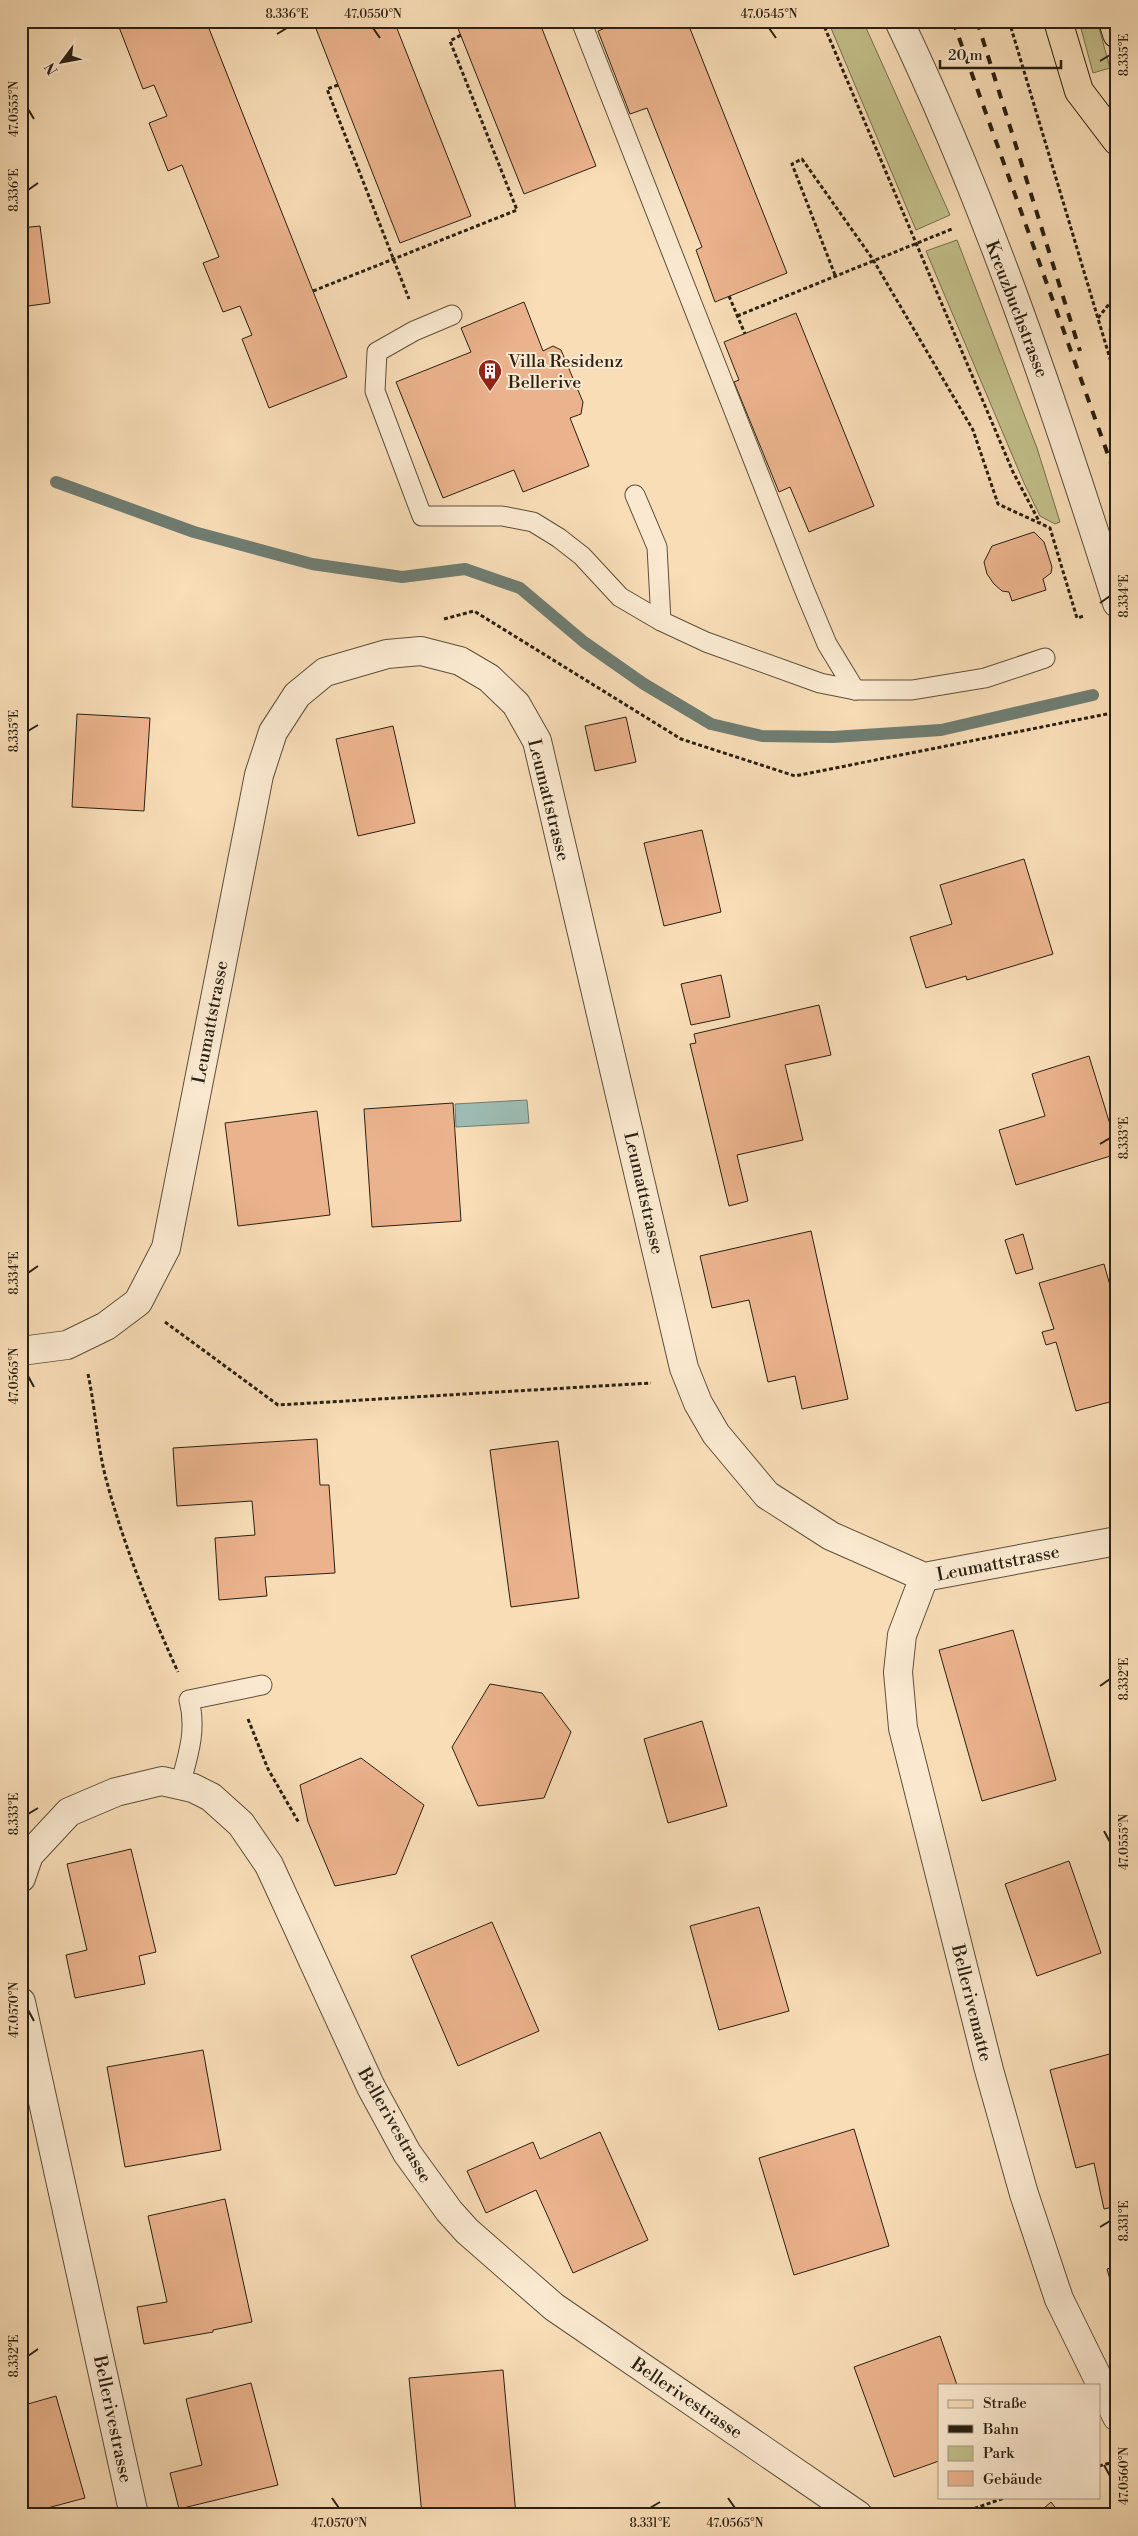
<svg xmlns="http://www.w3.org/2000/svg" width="1138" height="2536" font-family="'Libre Bodoni',serif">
<rect width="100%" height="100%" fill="#f8ddb7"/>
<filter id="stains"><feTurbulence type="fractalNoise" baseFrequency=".004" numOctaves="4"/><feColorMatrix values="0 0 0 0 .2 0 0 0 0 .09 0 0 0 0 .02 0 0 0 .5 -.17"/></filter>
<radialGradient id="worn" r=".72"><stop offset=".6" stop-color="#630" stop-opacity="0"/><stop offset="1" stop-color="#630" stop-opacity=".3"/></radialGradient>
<g fill="#c2bf8a" stroke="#76704e">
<path d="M828 21H863L950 215 916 230Z"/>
<path d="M1079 21H1097L1110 68 1093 73Z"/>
<path d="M957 240 1037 448 1060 522 1055 524 1040 516 1024 483 926 251Z"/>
<path d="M1117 320V355L1109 329Z"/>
</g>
<path fill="#9dbbb2" stroke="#6f7d72" d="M527 1100 529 1123 456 1127 455 1104Z"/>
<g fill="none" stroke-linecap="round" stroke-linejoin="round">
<path stroke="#6f7d72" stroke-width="12" d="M56 482 194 532 312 564 402 577 465 569 520 588 584 642 644 684 711 724 762 736 833 737 941 730 1093 695"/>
</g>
<g fill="#ebb38d" stroke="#2b2011">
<path d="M206 21 347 377 269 408 242 339 252 335 240 306 223 312 203 263 219 257 182 165 168 171 149 123 167 116 154 85 143 89 117 22Z"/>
<path d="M313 21H394L471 216 400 243Z"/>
<path d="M455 21H539L596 166 524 194Z"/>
<path d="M611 21H687L787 273 715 302 696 250 702 247 647 108 630 114 598 31 612 25Z"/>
<path d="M40 226 50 303 21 307V228Z"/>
<path d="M524 302 543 351 553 346 561 350 583 402 581 414 570 418 589 466 523 492 514 470 443 498 396 382 471 352 461 328Z"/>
<path d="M796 313 874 506 809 532 790 487 779 492 734 382 739 380 724 342Z"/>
<path d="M1034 532 1044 542 1052 567 1051 573 1043 579 1046 590 1012 601 1009 592 1002 591 994 584 987 574 984 562 992 546Z"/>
<path d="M77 714 150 718 144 811 72 807Z"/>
<path d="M626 717 636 762 595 771 585 726Z"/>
<path d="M393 726 415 823 358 836 336 739Z"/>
<path d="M702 830 721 912 664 926 644 843Z"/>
<path d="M1024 859 1053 954 967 980 966 976 926 988 910 937 952 924 940 885Z"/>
<path d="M721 975 730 1017 691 1025 681 984Z"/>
<path d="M819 1005 831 1055 785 1065 803 1140 737 1155 748 1201 729 1206 690 1044 696 1043 694 1034Z"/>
<path d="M1089 1056 1117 1147V1154L1016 1185 999 1130 1045 1116 1032 1074Z"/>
<path d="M453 1103 461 1221 372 1227 364 1109Z"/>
<path d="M317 1111 330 1215 238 1226 225 1123Z"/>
<path d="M811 1231 848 1399 802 1409 795 1376 768 1382 749 1300 712 1308 700 1256Z"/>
<path d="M1023 1234 1033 1269 1016 1274 1005 1240Z"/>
<path d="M1104 1264 1117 1310V1400L1076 1411 1056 1342 1046 1345 1042 1332 1054 1329 1039 1283Z"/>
<path d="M317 1439 320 1485H329L335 1573 265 1577 267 1596 219 1600 215 1538 255 1535 252 1501 177 1506 173 1448Z"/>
<path d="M558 1441 579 1598 511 1607 490 1450Z"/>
<path d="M1013 1630 1056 1780 982 1801 939 1650Z"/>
<path d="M490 1684 542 1693 571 1732 544 1798 478 1806 452 1747Z"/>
<path d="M702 1721 727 1806 668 1823 644 1739Z"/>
<path d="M361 1758 424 1805 396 1874 335 1886 308 1822 300 1785Z"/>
<path d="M131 1849 156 1952 139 1956 145 1984 75 1998 66 1955 87 1950 67 1864Z"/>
<path d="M1069 1861 1101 1953 1037 1976 1005 1884Z"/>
<path d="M759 1907 789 2011 719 2030 690 1926Z"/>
<path d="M492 1922 539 2031 458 2066 411 1956Z"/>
<path d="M203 2050 221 2150 125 2167 107 2067Z"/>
<path d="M1117 2052V2206L1104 2209 1094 2163 1076 2168 1050 2070Z"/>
<path d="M854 2129 889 2246 794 2275 759 2158Z"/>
<path d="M600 2132 648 2240 573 2273 536 2190 486 2213 467 2171 533 2142 540 2159Z"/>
<path d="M225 2199 252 2322 213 2330V2332L144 2344 137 2307 167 2302 148 2216Z"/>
<path d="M1117 2266V2304L1107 2269Z"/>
<path d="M940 2336 957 2385H939V2461L894 2477 854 2367Z"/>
<path d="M503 2370 516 2515H422L409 2378Z"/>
<path d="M251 2383 278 2485 179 2509 170 2473 202 2465 186 2399Z"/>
<path d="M56 2396 85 2498 21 2515V2406Z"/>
<path d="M1051 2502 1061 2515H1036Z"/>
</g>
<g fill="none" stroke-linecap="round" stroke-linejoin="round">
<g stroke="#5e4f3a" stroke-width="21">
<g id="service">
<path d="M581 21 804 589 827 644 855 690"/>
<path d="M452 315 414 331 377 352 375 391 422 516H502L533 522 559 538 582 556 620 597 661 621 706 642 820 683 855 690H912L985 678 1045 658"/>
<path d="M635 495 657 547 661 621"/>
<path d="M180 1785C188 1756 197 1730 189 1700L262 1685"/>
</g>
</g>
<g stroke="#5e4f3a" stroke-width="30">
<g id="minor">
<path d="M899 21C988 207 1055 407 1117 603"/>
<path d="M21 1351 67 1345 106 1326 138 1302 166 1248 259 775 273 732 297 695 325 672 387 654 421 651 460 661 489 678 516 704 537 741 684 1368 698 1403 716 1434 767 1495 831 1536 924 1577 1117 1541"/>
<path d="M924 1577 902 1635 898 1672 903 1728 989 2070 1024 2194 1059 2299 1117 2417"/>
<path d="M21 1878 29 1855 69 1812 116 1792 162 1781 193 1788 211 1797 241 1824 269 1865 371 2087 407 2153 449 2211 467 2231 554 2307 858 2515"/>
<path d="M21 2002 134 2515"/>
</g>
</g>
<g stroke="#2b2011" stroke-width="30">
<g id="primary">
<path d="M1058 21 1079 91 1117 141"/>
<path d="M1113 21 1117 34"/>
</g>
</g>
<g stroke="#2b2011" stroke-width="3" stroke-dasharray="4 2.5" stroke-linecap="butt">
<path d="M822 21 1013 472 1040 523"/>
<path d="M1009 21 1117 382"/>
<path d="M338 85 327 89 409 299"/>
<path d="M835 275 792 164 802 159 872 258 973 430 998 504 1050 528 1077 618 1084 616"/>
<path d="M313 291 517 210 450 41 461 35"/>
<path d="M729 296 745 334"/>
<path d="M737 316 952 229"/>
<path d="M1098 318 1117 294"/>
<path d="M444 619 474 611 681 739 795 776 1117 712"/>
<path d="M165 1322 278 1405 651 1383"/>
<path d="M88 1374C95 1407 97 1442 105 1475 123 1544 149 1608 178 1672"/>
<path d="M248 1719 268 1769 299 1823"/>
<path d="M1099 2466 1117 2461"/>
<path d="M956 2515 1007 2497"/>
</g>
<use href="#service" stroke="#fae9d0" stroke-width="19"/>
<use href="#minor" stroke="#fae9d0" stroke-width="28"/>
<use href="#primary" stroke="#f8ddb7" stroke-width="28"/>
<g stroke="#2b2011" stroke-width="4" stroke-dasharray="9 9" stroke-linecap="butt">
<path d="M953 21 1117 480"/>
<path d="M977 21 1080 351"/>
</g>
</g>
<path fill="none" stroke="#2b2011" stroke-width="2" d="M373 28 380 38M769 28 776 38M277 34 287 28M1100 61 1110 55M28 109 34 119M28 190 38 183M1100 603 1110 596M28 731 38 725M1100 1144 1110 1138M28 1273 38 1266M28 1376 34 1387M1100 1686 1110 1679M28 1814 38 1808M1104 1831 1110 1842M28 2010 34 2021M1100 2227 1110 2221M28 2356 38 2349M1104 2465 1110 2476M332 2498 339 2508M728 2498 735 2508M650 2508 660 2502"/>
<defs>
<g id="building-pin" transform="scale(1.25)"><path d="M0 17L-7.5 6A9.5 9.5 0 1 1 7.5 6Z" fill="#8f2418" stroke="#fae9d0"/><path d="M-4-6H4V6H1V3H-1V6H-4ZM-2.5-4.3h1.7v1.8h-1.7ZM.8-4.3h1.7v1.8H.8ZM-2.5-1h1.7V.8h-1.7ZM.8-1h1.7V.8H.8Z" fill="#fff"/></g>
</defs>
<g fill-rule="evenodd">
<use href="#building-pin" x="490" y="371"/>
</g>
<g text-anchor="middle" stroke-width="4" stroke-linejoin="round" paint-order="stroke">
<g font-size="18" fill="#2b2011" stroke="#fae9d0">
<text transform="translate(1017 309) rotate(69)" y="6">Kreuzbuchstrasse</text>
<text transform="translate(549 800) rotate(76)" y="6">Leumattstrasse</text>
<text transform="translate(210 1022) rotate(-79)" y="6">Leumattstrasse</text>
<text transform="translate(644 1193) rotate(77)" y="6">Leumattstrasse</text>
<text transform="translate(998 1563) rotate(-11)" y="6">Leumattstrasse</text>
<text transform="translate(972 2003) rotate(76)" y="6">Bellerivematte</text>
<text transform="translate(395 2125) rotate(60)" y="6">Bellerivestrasse</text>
<text transform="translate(687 2398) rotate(34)" y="6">Bellerivestrasse</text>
<text transform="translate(113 2419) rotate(78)" y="6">Bellerivestrasse</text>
</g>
<g font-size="18" fill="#2b2011" stroke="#fae9d0" text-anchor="start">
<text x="508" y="367">Villa Residenz<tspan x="508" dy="21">Bellerive</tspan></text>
</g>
</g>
<rect width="1138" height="2536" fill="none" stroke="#f8ddb7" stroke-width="55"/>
<rect x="938" y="2384" width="162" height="115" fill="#fae9d0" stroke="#a79984"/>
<rect x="948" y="2400" width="25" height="8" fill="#f8ddb7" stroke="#a79984"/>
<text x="983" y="2408" font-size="15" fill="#2b2011">Straße</text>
<rect x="948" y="2425" width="25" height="8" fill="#2b2011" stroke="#a79984"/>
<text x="983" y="2434" font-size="15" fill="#2b2011">Bahn</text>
<rect x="948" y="2446" width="25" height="15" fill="#c2bf8a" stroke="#a79984"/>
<text x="983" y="2458" font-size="15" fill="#2b2011">Park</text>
<rect x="948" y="2471" width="25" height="15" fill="#ebb38d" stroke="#a79984"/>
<text x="983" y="2484" font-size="15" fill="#2b2011">Gebäude</text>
<g transform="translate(62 62) rotate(238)" stroke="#fae9d0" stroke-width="4" paint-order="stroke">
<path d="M0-4L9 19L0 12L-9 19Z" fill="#2b2011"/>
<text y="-8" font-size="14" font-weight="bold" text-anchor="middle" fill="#2b2011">N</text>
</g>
<path d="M940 60v8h121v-8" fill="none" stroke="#2b2011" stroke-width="2.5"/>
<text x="948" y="60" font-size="15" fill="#2b2011" stroke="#fae9d0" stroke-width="4" paint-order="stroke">20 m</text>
<rect x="28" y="28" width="1082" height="2480" fill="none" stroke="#2b2011" stroke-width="2"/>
<g font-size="12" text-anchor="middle" fill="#2b2011">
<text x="287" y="18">8.336°E</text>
<text x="373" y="18">47.0550°N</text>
<text x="769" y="18">47.0545°N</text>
<text transform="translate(1124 55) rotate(-90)" y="4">8.335°E</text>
<text transform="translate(14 109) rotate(-90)" y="4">47.0555°N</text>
<text transform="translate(14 190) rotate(-90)" y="4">8.336°E</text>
<text transform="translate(1124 596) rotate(-90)" y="4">8.334°E</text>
<text transform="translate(14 731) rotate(-90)" y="4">8.335°E</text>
<text transform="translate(1124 1138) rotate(-90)" y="4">8.333°E</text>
<text transform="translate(14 1273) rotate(-90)" y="4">8.334°E</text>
<text transform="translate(14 1376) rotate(-90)" y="4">47.0565°N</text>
<text transform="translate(1124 1679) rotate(-90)" y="4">8.332°E</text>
<text transform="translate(14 1814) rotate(-90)" y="4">8.333°E</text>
<text transform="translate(1124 1842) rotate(-90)" y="4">47.0555°N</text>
<text transform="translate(14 2010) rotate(-90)" y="4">47.0570°N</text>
<text transform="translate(1124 2221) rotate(-90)" y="4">8.331°E</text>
<text transform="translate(14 2356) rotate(-90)" y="4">8.332°E</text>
<text transform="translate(1124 2476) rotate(-90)" y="4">47.0560°N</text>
<text x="339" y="2527">47.0570°N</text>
<text x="650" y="2527">8.331°E</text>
<text x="735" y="2527">47.0565°N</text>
</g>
<rect width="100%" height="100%" filter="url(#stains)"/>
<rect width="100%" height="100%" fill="url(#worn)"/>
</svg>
